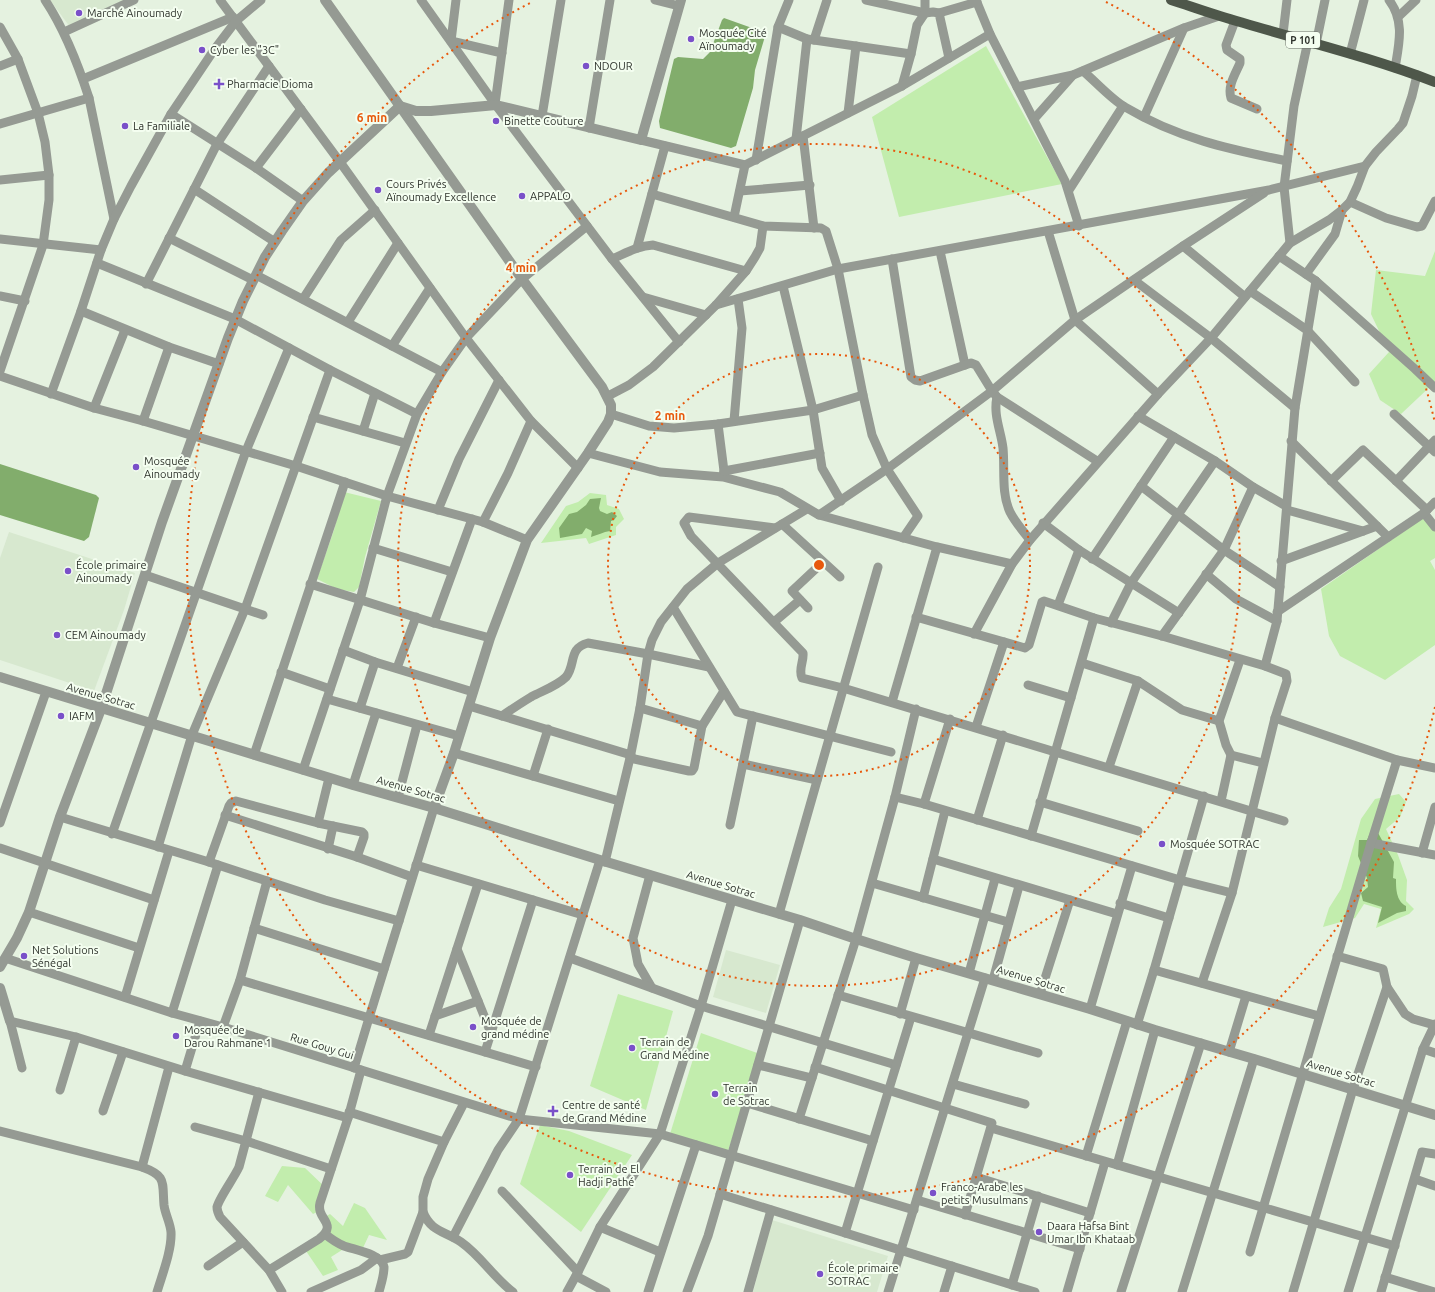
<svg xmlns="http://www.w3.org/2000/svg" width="1435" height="1292" font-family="Ubuntu,sans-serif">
<rect width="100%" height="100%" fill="#e5f2e0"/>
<g fill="#d7e8cf">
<path d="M50 0H127L70 27Z"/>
<path d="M9 532 135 573 124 610 94 691 0 660V558Z"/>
<path d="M726 950 780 965 766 1013 713 997Z"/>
<path d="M772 1220 888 1256 877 1292H753Z"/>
</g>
<g fill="#c2edad">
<path d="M986 46 1062 184 899 217 872 117Z"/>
<path d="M1435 251V382L1401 414 1380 400 1369 374 1389 352 1371 314 1376 270 1425 276Z"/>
<path d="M344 492 381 501 365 557 359 587 354 592 337 589 317 579 334 530Z"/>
<path d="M590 493 606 495 607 505 619 509 624 519 616 527V535L589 544 586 538 541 543 566 506 578 502Z"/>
<path d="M1426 516 1435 529V558L1430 561 1435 570V645L1385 680 1340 656 1329 636 1321 589Z"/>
<path d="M1399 794 1406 802 1400 817 1386 829 1398 855 1407 880 1406 901 1414 909 1409 914 1376 928 1381 909 1364 904 1355 918 1323 927 1329 908 1341 889 1361 819 1375 799Z"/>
<path d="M618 994 673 1011 646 1110 590 1086Z"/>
<path d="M701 1033 760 1054 728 1151 670 1134Z"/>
<path d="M540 1125 569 1131 632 1155 581 1232 520 1184Z"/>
<path d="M282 1166 305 1168 327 1189 319 1211 313 1214 288 1185 278 1202 265 1196Z"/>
<path d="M354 1203 365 1208 387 1240 369 1235 362 1250H342L331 1257 338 1270 323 1276 306 1251 328 1227 325 1217 330 1214 343 1226Z"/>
</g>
<g fill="#82ad6c">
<path d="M724 18 766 33 755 70 753 88 736 146 731 148 660 128 659 121 674 59 678 57 703 59 710 52 722 20Z"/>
<path d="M0 464 96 495 99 498 89 537 84 541 0 515Z"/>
<path d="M601 498 599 508 600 511 607 514 612 512 617 516 614 520 611 521 610 531C603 532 598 535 591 537L592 531 586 528 582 534 560 538 559 528 569 514 577 512 586 505 590 499Z"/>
<path d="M1371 831H1377L1394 862 1393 878 1396 879C1396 888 1396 901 1406 906V911L1397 913 1378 923 1382 907 1363 901 1361 893 1368 887 1367 878 1358 856 1359 840H1367Z"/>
</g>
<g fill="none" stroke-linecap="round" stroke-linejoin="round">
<g stroke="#959a93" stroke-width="9">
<path d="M45 0C65 30 78 64 89 98L114 219"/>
<path d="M220 0 340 162 466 338 531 421 578 468"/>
<path d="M421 0 495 104 612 259 679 342"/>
<path d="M456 0 451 41 502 53"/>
<path d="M655 0 679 6"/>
<path d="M866 0 925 13 933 12 939 13 949 58"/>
<path d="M976 0 990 34 1065 181 1079 226"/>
<path d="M1389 0C1405 21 1399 44 1395 68"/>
<path d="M939 13 977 2"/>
<path d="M1398 17 1416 0"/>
<path d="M1235 21 1226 45 1227 50 1240 59V63C1236 73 1227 86 1231 98L1257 109"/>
<path d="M0 27 18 59 38 113 45 142 49 175V200L43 245 0 371"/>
<path d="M778 27 807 39 911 54"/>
<path d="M64 32 134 0"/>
<path d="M1283 34 1287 0"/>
<path d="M814 40 827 0"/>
<path d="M1316 44 1325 0"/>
<path d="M1350 54 1364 0"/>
<path d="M0 66 18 59"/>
<path d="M1083 71C1095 81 1112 100 1125 107 1177 138 1228 149 1287 161"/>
<path d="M83 79 233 17"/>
<path d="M902 86 911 54 917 25 925 13V0"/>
<path d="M1017 87 1073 75 1184 28 1219 16"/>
<path d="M495 104 509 0"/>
<path d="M848 113 856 46"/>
<path d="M171 114 256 168 303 201"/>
<path d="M542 116 561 0"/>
<path d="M1144 117 1184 28"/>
<path d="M1034 119 1073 75"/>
<path d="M0 124 89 98"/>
<path d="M589 128 610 0"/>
<path d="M803 136 814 228"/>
<path d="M796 139 807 39"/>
<path d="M641 140 745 165 902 86 990 34"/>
<path d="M756 160 778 27 789 0"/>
<path d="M256 168 301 109"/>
<path d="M0 180 49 175"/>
<path d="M194 189 275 242"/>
<path d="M1069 190 1123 106"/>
<path d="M740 191 810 185"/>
<path d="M652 194 763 226 821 228 826 231 838 269 863 395 872 435 887 469 918 516 903 538"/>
<path d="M1350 202 1386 218 1417 227 1422 226 1435 201"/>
<path d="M734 217 745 165"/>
<path d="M1048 231 1075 320 1158 394"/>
<path d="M169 238 253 280"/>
<path d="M0 239 101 250"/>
<path d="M1290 243 1284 187 1294 106 1308 41"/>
<path d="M1183 246 1245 297"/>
<path d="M637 248 665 146"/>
<path d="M940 251 965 365"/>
<path d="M1279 256 1316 281 1415 369 1435 388"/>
<path d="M612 259C626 253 638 246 653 245L746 271"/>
<path d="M892 259 911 377 915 380 920 381 965 365 971 363 976 365 992 391 997 397 1097 461"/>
<path d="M97 263 235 319 330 370 417 414"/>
<path d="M1306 274 1335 234 1342 210"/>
<path d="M256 275 442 372"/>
<path d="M1134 280 1211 338 1295 408"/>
<path d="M146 284 217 144 269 66"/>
<path d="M783 286 813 410 822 468 841 501"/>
<path d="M1250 291 1307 330 1355 382"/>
<path d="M0 296 25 301"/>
<path d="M643 297 706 315"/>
<path d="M303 299 341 240 375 210"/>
<path d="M716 305 838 269 1269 190 1365 166 1376 152 1398 129 1403 123 1412 96 1417 75"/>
<path d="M81 311 169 347 219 364"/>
<path d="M348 322 398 243"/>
<path d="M392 346 430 288"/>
<path d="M0 376 94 408 143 421 296 466 387 496 483 522 527 540"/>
<path d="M51 394 81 311 101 250 114 219 131 186 171 114 214 50 236 21 261 0"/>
<path d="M608 396 629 385 653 367 716 305 746 271 755 257 760 248 763 226"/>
<path d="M997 397C993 415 1001 431 1003 448 1005 469 1001 493 1010 512 1015 522 1023 531 1030 540"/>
<path d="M94 408 125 330"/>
<path d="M611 414 649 426 674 428 718 424 813 410 863 395"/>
<path d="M1394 414 1435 452"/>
<path d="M1138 416 1215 461 1253 487 1286 506"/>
<path d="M313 417 405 443"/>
<path d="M143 421 169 347"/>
<path d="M734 421 742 328 738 299"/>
<path d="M718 424 724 471 723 476"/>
<path d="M363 431 375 393"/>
<path d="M1291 441 1388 537"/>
<path d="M588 453 660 472 723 477 780 492 819 515 937 547 1012 564"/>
<path d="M724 471 820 453"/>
<path d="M1331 481 1363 450 1427 510"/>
<path d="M1396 481 1435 440"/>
<path d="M1141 486 1224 550 1280 587"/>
<path d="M438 510 459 459 499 380"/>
<path d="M1287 510 1363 531"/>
<path d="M1424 513 1435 527"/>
<path d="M819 515 887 469 992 391 1075 320 1183 246 1264 193"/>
<path d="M483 522 508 473 531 421"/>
<path d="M1043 523 1079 550 1179 613"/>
<path d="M782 524 840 577"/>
<path d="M775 528 689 517 684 523 691 536 803 653C804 662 798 669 802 678L843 688 1284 821"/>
<path d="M373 548 452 572"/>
<path d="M1092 559 1174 437"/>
<path d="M1281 561 1377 526"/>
<path d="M1206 574 1236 599 1277 621"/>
<path d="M145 575 263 615"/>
<path d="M310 584 434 623 490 638"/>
<path d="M1058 605 1079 550"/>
<path d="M673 607 737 712 891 752"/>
<path d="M808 608 792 591 823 562"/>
<path d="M1277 612 1424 513 1435 502"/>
<path d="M916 617 1025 648 1029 645 1042 602 1044 601 1094 618 1162 636 1265 666 1286 674 1287 681 1275 718 1232 893 1202 983"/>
<path d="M774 622 800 600"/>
<path d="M434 623 472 519"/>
<path d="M1111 623 1131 583 1215 461"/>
<path d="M974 634 1012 564 1030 540 1158 394 1211 338 1290 243 1329 220 1342 210 1350 202 1357 187 1365 166"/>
<path d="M1162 636 1224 550 1253 487"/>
<path d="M343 650 375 662 473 692"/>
<path d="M1082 663 1138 681 1182 710 1219 721"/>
<path d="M1265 666 1277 621 1295 408 1316 281"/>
<path d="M397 668 416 617"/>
<path d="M281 672 330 689"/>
<path d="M1028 685 1071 698"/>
<path d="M327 699 459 736"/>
<path d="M892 702 937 547"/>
<path d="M469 706 631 755"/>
<path d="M360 708 375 662"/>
<path d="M640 708 702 726"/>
<path d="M502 716C512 709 521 703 531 697 542 691 557 686 566 677 576 665 568 648 588 643L648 654 709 667"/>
<path d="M1275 718 1397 760 1435 768"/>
<path d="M976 727 1004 642"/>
<path d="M454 753 619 801"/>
<path d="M254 755 345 482"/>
<path d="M1231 755 1226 745 1219 721 1240 660"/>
<path d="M630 758 689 771H692L694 768 702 726 724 691"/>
<path d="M743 764 817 780"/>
<path d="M1109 767 1138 681"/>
<path d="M303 770 360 600 387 496 417 414 442 372 466 338 522 279 587 226"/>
<path d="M533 776 548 729"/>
<path d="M353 785 376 713"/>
<path d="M398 797 417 725"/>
<path d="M895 797 924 804 1180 880 1232 893"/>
<path d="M1221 801 1231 755 1263 763"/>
<path d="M1040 802 1138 831"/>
<path d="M924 804 950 719"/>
<path d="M225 815 357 857 412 877"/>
<path d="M60 817 209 862 325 900 399 921"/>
<path d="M977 820 1003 735"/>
<path d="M0 823 46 692"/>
<path d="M318 823 329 778"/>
<path d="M730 825 753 716"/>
<path d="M112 834 246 451 289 348"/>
<path d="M1031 836 1094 618"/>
<path d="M1371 843 1435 855"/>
<path d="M158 847 192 735 245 609 330 370"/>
<path d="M0 848 154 900"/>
<path d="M328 849 333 826"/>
<path d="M1422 853 1435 807"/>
<path d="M933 859 1117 914"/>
<path d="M209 862 229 806 231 803 236 801 318 823 362 832 364 834V837L357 857"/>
<path d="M605 862 630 758 640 708 648 654 652 640 661 622 687 589 718 563 807 509"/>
<path d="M416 865 583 915"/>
<path d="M650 875 633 938 638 964 652 988"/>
<path d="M872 883 1008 922"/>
<path d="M923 898 945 811"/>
<path d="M1120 903 1169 918"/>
<path d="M29 912 139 948"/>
<path d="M779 914 878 567"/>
<path d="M254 928 384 969"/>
<path d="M457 949 491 1033"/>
<path d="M5 958 172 1013 223 1027 519 1119 660 1134 914 1210"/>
<path d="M570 958 701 1006 896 1065"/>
<path d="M1154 970 1319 1016"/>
<path d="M969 973 995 879"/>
<path d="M240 980 536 1067"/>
<path d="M993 980 1019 886"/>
<path d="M1387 987 1405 1014 1413 1019 1434 1025"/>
<path d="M1040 994 1070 900"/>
<path d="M838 995 1038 1053"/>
<path d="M125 997 169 851"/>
<path d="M1090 1009 1132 866"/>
<path d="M172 1013 218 865"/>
<path d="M900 1014 916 958"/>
<path d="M435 1016 478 1001"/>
<path d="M1137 1025 1154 970 1204 796"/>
<path d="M223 1027 240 980 267 881"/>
<path d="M429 1035 478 884"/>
<path d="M1423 1049 1435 1053"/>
<path d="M485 1052 533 900"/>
<path d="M1229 1052 1246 996"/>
<path d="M758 1065 812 1078"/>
<path d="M815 1067 992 1123 965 1215"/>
<path d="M22 1068 10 1021 76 1037 185 1071 348 1118"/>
<path d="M354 1068 369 1018 434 808"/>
<path d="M185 1071 200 1021"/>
<path d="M953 1084 1025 1104"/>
<path d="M60 1090 76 1037"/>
<path d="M259 1092 239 1167C234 1178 219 1198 217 1207 217 1211 218 1213 220 1217L269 1270 282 1292"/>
<path d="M747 1103 873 1141"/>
<path d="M103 1111 123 1052"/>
<path d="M349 1112 444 1142"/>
<path d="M799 1119 856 939 895 797 916 709"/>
<path d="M195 1127 246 1141 331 1169"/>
<path d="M991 1128 1395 1246"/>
<path d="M0 1131 142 1167C167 1176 162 1182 164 1205 165 1214 170 1222 171 1232 172 1250 162 1275 157 1292"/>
<path d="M1086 1156 1127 1021"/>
<path d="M1117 1165 1155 1030"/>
<path d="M142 1167 169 1067"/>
<path d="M976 1177 1090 1213"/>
<path d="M1415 1179 1435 1186"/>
<path d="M502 1191 578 1272"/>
<path d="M720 1194 1035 1292"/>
<path d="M917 1200 1080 1249"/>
<path d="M423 1212C431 1232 445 1231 461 1242 481 1256 494 1278 513 1292"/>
<path d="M600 1227 660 1252"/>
<path d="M845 1233 911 1017"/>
<path d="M325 1234C331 1239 337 1243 344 1246 355 1250 382 1254 384 1267 384 1276 381 1284 379 1292"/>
<path d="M453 1237 498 1150 519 1119 600 860"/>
<path d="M1250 1252 1371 843 1397 760"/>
<path d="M380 1260 405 1254 408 1252 423 1212V1197L428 1179 444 1142 464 1103"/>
<path d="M208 1266 243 1242"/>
<path d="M269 1270 319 1239C339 1223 316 1220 320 1203L348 1118 361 1070"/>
<path d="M576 1276 606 1292"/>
<path d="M1385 1277 1434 1292"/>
<path d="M1012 1285 1038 1196"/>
<path d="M311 1292 361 1270 377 1258"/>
<path d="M567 1292 578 1272 600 1227 660 1134 701 1006 732 900"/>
<path d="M648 1292 696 1145"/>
<path d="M687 1292 708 1236 800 920"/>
<path d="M748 1292 771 1210"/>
<path d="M888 1292 985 978"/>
<path d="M944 1292 952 1266"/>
<path d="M1067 1292 1105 1162"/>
<path d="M1121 1292 1201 1043"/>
<path d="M1182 1292 1254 1059"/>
<path d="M1293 1292 1353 1089 1387 987 1383 969 1337 956"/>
<path d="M1348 1292 1423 1049 1435 1024"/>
<path d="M1381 1292 1422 1152 1435 1154"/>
</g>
<g stroke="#959a93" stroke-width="10">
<path d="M325 0 522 279 602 387 611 405V414L608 422 588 453 527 540 490 638 454 753 434 808"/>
<path d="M400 106 416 111H431L496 105 641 140 681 0"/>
<path d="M0 677 353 785 434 808 600 860 800 920 856 939 916 958 1090 1009 1155 1030 1254 1059 1435 1115"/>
<path d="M0 967 17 938 29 912 60 817 101 709 162 522 228 338 243 301 265 257 282 231 303 201 328 173 400 106"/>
<path d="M0 988 10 1021"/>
</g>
<path stroke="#4e574a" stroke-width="10" d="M1171 0C1187 5 1203 11 1220 16 1291 38 1365 55 1435 82"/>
</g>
<g fill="none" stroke="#e8590c" stroke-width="2" stroke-dasharray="2 4">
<circle cx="819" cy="565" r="211"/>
<circle cx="819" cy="565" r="421"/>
<path d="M1435 707A632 632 0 1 1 532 2M1106 2A632 632 0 0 1 1435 423"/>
</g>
<g fill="#7a50c9" stroke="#f4fef0" stroke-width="1.5">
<circle cx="79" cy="13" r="4"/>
<circle cx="691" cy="39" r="4"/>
<circle cx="202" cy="50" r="4"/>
<circle cx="586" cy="66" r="4"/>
<path d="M217 78h4v4h4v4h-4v4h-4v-4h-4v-4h4z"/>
<circle cx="496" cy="121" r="4"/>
<circle cx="125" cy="126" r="4"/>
<circle cx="378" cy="190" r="4"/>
<circle cx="522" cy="196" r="4"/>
<circle cx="136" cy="467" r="4"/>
<circle cx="68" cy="571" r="4"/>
<circle cx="57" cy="635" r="4"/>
<circle cx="61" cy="716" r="4"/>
<circle cx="1162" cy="844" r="4"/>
<circle cx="24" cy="956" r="4"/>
<circle cx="473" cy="1027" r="4"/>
<circle cx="176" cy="1036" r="4"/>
<circle cx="632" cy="1048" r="4"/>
<circle cx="715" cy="1094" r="4"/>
<path d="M551 1105h4v4h4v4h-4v4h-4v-4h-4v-4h4z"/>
<circle cx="570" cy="1175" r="4"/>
<circle cx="933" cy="1193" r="4"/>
<circle cx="1039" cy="1232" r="4"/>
<circle cx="820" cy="1274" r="4"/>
</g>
<g text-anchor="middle" stroke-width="4" stroke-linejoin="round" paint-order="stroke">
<rect fill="#f4fef0" stroke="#6a7168" stroke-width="1" x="1286" y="32" width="34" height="16" rx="3"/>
<g font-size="10" font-weight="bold" fill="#2f342d">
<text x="1303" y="44">P 101</text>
</g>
<g font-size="11" fill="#2f342d" stroke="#f4fef0" text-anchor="start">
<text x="87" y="17">Marché Ainoumady</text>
<text x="699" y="37">Mosquée Cité<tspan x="699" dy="13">Aïnoumady</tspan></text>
<text x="210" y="54">Cyber les "3C"</text>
<text x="594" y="70">NDOUR</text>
<text x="227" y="88">Pharmacie Dioma</text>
<text x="504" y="125">Binette Couture</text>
<text x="133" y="130">La Familiale</text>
<text x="386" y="188">Cours Privés<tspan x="386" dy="13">Aïnoumady Excellence</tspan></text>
<text x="530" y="200">APPALO</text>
<text x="144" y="465">Mosquée<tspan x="144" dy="13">Ainoumady</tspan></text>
<text x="76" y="569">École primaire<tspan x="76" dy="13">Ainoumady</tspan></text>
<text x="65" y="639">CEM Ainoumady</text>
<text x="69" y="720">IAFM</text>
<text x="1170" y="848">Mosquée SOTRAC</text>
<text x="32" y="954">Net Solutions<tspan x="32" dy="13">Sénégal</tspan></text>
<text x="481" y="1025">Mosquée de<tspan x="481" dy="13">grand médine</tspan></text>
<text x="184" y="1034">Mosquée de<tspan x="184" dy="13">Darou Rahmane 1</tspan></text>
<text x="640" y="1046">Terrain de<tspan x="640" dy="13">Grand Médine</tspan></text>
<text x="723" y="1092">Terrain<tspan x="723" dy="13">de Sotrac</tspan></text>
<text x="562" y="1109">Centre de santé<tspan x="562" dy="13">de Grand Médine</tspan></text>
<text x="578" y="1173">Terrain de El<tspan x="578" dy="13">Hadji Pathé</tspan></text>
<text x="941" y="1191">Franco-Arabe les<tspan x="941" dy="13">petits Musulmans</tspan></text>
<text x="1047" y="1230">Daara Hafsa Bint<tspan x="1047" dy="13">Umar Ibn Khataab</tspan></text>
<text x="828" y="1272">École primaire<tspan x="828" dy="13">SOTRAC</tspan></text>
</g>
<g font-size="11" fill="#2f342d" stroke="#f4fef0">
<text transform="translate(101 696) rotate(16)" y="4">Avenue Sotrac</text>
<text transform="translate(411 789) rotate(16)" y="4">Avenue Sotrac</text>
<text transform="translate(721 884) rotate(17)" y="4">Avenue Sotrac</text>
<text transform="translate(1031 979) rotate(17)" y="4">Avenue Sotrac</text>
<text transform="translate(322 1046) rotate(17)" y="4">Rue Gouy Gui</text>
<text transform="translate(1341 1073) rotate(17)" y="4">Avenue Sotrac</text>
</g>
</g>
<circle cx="819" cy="565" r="6" fill="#e8590c" stroke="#f4fef0" stroke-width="2"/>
<g font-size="12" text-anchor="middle" font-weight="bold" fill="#e8590c" stroke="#f4fef0" stroke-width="4" stroke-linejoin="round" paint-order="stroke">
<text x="372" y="122">6 min</text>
<text x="521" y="272">4 min</text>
<text x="670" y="420">2 min</text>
</g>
</svg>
